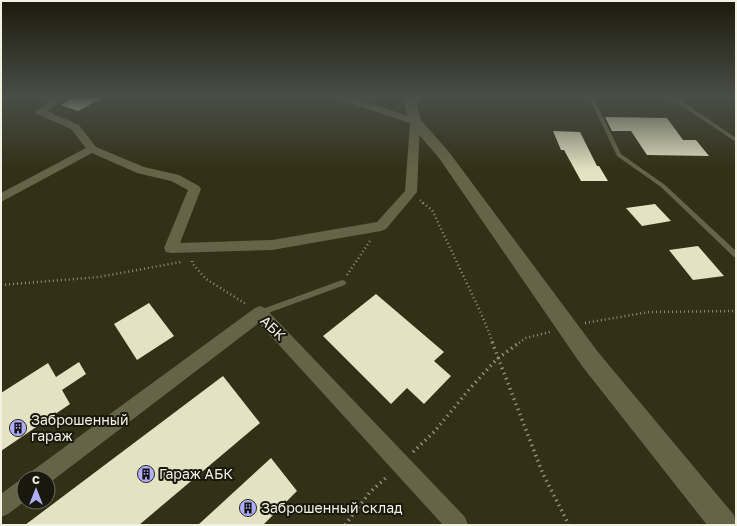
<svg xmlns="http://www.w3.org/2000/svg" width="737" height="526" font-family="'Golos Text',sans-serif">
<rect width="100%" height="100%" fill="#323016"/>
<g fill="#e3e2c2">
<path d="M75 97H103L78 111 61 105Z"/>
<path d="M605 117 667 118 683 140H696L709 156 647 155 631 131H612Z"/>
<path d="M553 131 580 132 597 166H599L608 181H581L564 150H561Z"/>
<path d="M655 204 671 221 642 226 626 208Z"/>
<path d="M698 246 724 276 693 280 669 250Z"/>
<path d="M376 294 444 352 434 361 451 376 424 404 407 388 391 404 323 336Z"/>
<path d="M149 303 174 336 137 360 114 324Z"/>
<path d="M79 362 86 374 62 390 70 404 1 451V393L48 363 56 377Z"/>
<path d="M223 376 260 423 139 525H25Z"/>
<path d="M271 458 297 491 263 525H198Z"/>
</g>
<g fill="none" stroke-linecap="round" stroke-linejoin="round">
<path stroke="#908f7a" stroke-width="2" stroke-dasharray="1 2.5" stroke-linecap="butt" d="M420 200 424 204"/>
<g stroke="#908f7a" stroke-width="2.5" stroke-dasharray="1 3" stroke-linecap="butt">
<path d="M423 203 432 210 481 313 493 343"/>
<path d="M192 261V263L206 279 246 304"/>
<path d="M347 275 370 241"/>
<path d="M1 285 99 277 181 262"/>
<path d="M585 323 649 312 736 311"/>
<path d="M519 343 526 338 550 332"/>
</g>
<g stroke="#908f7a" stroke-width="3.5" stroke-dasharray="1.5 4" stroke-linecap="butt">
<path d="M492 342 543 474 569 525"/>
<path d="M413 452 434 432 472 386 497 359 520 342"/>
<path d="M345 525 370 492 388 476"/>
</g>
<g fill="#656448" fill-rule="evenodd">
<path d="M589 97H593L621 154 665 185 736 251V258L734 257 661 187 617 156Z"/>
<path d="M661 97H668L680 100 736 138V142L676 102 661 98Z"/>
<path d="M342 280 345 281 346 283 345 285 260 316 257 315 256 313 257 311Z"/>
</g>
<g fill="#656448" fill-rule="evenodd">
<path d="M54 97H65L47 111 79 125 96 147 144 167 179 175 199 186 201 189 180 243 272 240 377 222 405 191 410 123 337 99 335 97H349L419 119 420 121 417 192 386 229 381 231 272 250 171 253 166 252 164 248 188 190 171 181 137 173 92 153 1 202V193L86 148 71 129 37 114 35 112Z"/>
<path d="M260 306 265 308 465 517 468 525H443L259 323 48 484V478H29L32 471 255 308Z"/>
<path d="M24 479V502L8 514 1 517V494L17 482Z"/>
</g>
<path fill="#656448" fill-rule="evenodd" d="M407 97H419L417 106 421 120 449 152 598 352 734 515 736 525H707L582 366 439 158 410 124 405 106Z"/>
</g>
<linearGradient id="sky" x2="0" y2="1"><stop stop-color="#1c1a0c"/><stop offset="0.57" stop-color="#494e47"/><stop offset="1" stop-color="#494e47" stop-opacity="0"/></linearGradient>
<rect width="737" height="170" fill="url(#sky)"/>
<defs>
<g id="building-disc" transform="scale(0.9)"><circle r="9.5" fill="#b0aefa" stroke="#18180c"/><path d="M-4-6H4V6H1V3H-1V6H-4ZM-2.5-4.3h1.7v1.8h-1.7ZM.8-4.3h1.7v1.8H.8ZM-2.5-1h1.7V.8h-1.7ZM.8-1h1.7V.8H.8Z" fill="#111"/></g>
</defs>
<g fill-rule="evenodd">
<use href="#building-disc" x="18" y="428"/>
<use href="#building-disc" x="146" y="474"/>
<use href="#building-disc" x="248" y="508"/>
</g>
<g text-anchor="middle" stroke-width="4" stroke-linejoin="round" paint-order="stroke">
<g font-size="14" fill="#f2f2e2" stroke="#18180c">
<text transform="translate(273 328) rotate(44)" y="5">АБК</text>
</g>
<g font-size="14" fill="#f2f2e2" stroke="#18180c" text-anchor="start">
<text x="31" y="425">Заброшенный<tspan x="31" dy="16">гараж</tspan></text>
<text x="159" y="479">Гараж АБК</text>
<text x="261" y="513">Заброшенный склад</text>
</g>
</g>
<rect width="737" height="526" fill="none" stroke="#f2f2e2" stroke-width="4"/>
<g transform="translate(36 490)"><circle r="19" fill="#18180c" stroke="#6f6f62"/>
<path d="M0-3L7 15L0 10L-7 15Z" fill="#b0aefa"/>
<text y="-6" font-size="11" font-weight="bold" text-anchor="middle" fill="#f2f2e2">С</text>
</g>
</svg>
